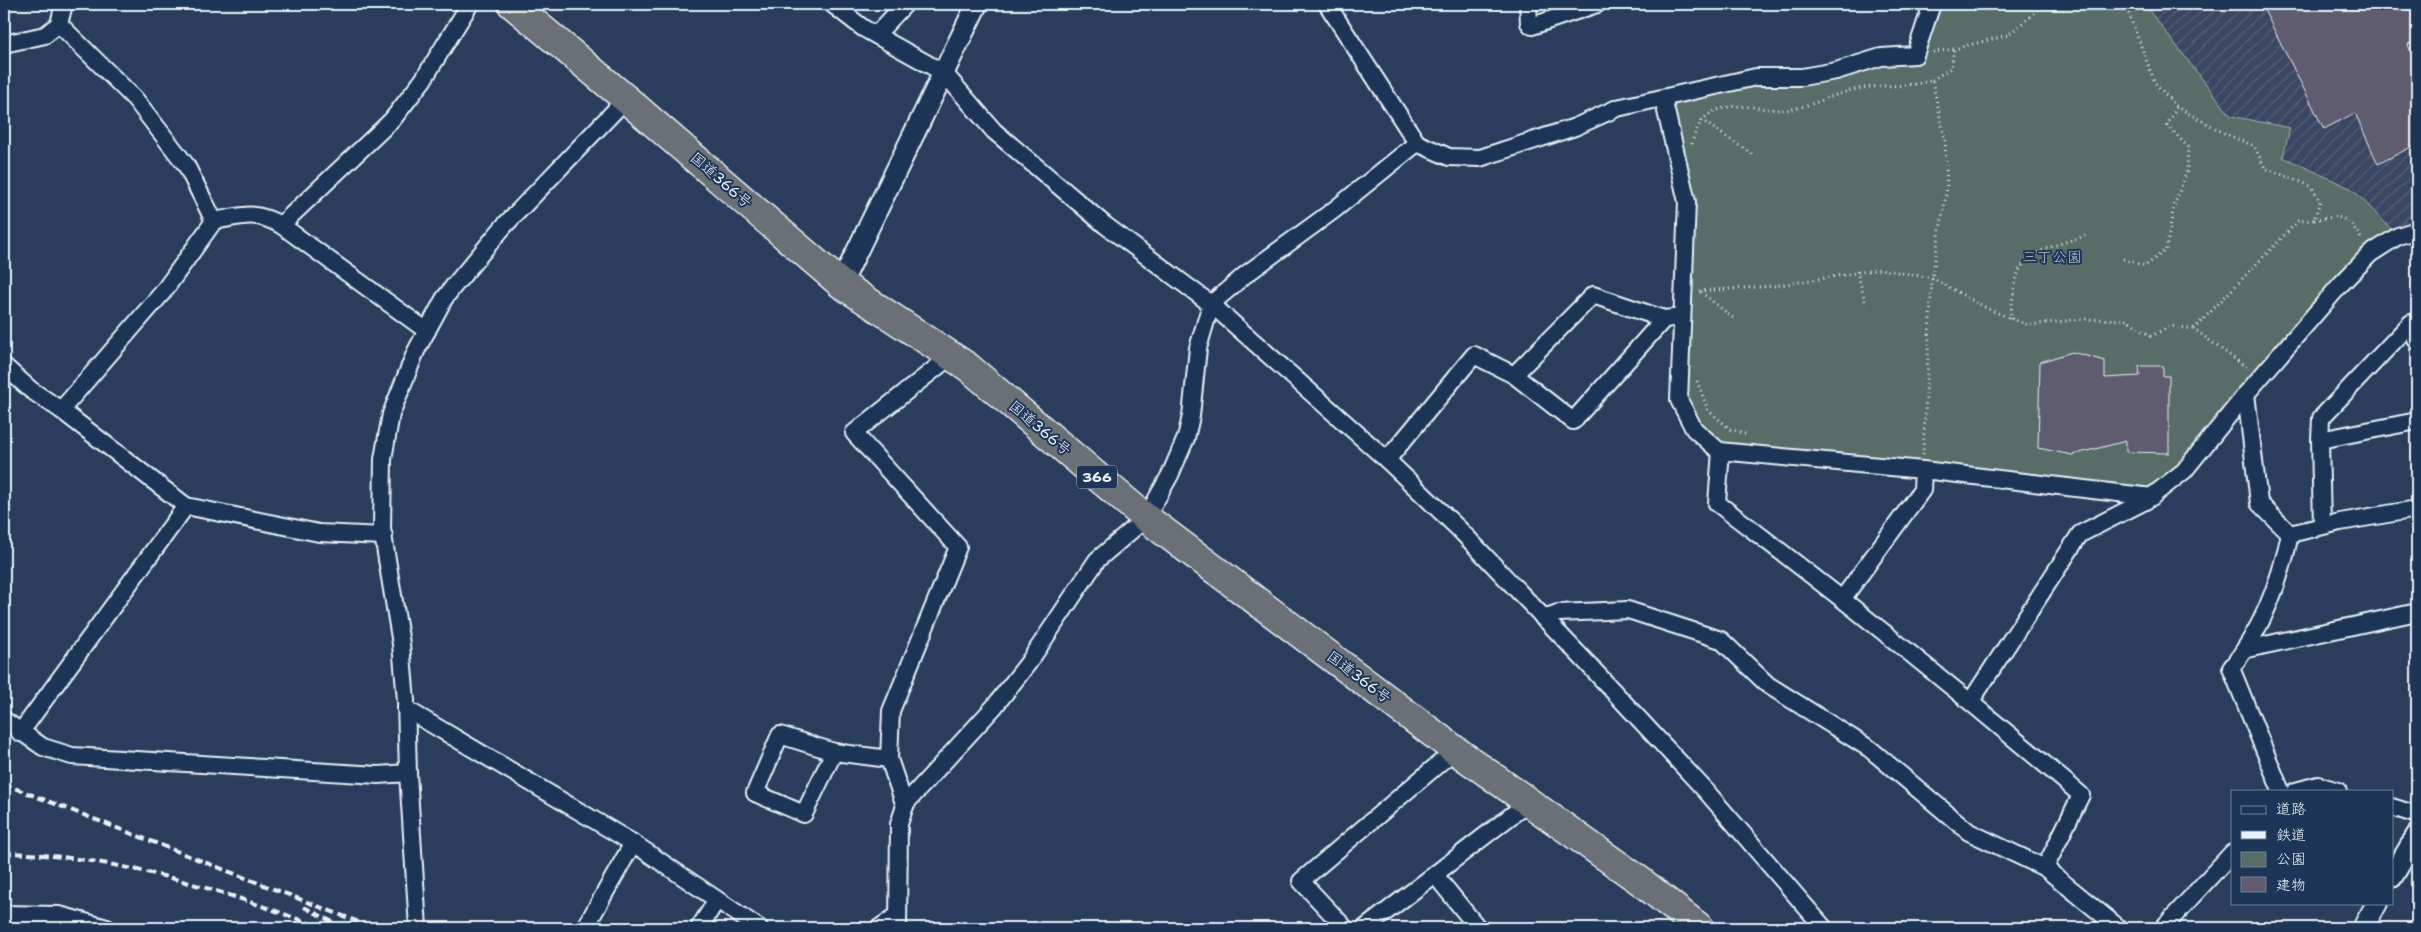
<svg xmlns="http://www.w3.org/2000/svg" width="2421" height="932" font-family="'Shantell Sans','Klee One',sans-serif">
<defs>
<pattern id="industrial-furrows" width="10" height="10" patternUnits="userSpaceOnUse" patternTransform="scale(1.25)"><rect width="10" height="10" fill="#3a4662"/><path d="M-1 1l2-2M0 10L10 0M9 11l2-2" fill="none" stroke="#566179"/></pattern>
</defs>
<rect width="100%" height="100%" fill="#2a3d5c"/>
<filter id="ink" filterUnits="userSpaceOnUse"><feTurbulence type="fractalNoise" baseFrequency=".02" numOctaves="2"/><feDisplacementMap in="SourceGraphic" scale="10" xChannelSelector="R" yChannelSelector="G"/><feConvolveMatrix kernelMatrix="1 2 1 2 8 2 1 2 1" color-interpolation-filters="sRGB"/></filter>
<g filter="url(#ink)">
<path fill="url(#industrial-furrows)" d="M2144 4H2417V230L2398 236 2283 157 2290 128 2231 116Z"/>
<path fill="#586d68" stroke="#a0afb0" d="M1932 4H2144L2231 116 2290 128 2283 157 2352 189 2398 236 2370 254 2152 497 1721 451 1679 400 1687 202 1663 98 1915 55Z"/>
<g fill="#605b6f" stroke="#e8f1f8">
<path d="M2261 4H2417V41L2408 44 2417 71V144L2378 164 2355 113 2324 129Z"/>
<path d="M2072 352 2105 361V378L2140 376 2139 366H2163V376H2169V453L2126 452V441L2072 455 2038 448 2040 362Z"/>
</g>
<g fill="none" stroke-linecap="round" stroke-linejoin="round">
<g stroke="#e8f1f8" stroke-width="20">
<g id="minor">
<path d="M832 4 863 28 944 73 994 131 1105 225 1211 304 1387 460 1459 529 1587 663 1706 791 1824 928"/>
<path d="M1327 4 1417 143 1449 157 1480 158 1575 127 1617 108 1756 77H1802L1836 71 1881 57 1915 55 1932 4"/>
<path d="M1528 4 1529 23 1532 26 1597 4"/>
<path d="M59 24 135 99 186 165 214 221"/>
<path d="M876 35 905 4"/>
<path d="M4 44 45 35 59 24 64 4"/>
<path d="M1663 98 1687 202 1679 400 1694 429 1719 451 1923 470 2152 497"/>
<path d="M281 225 392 120 423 80 470 4"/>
<path d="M4 366 31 390 61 410 186 506 319 533 384 536"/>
<path d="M1514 375 1573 421 1664 319"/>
<path d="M2246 394 2259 503 2290 534"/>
<path d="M61 410 163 292 214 221C244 216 253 210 281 225L427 331"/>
<path d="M2320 440 2417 421"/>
<path d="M1721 451 1717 503C1842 597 1963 694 2081 795L2045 868"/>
<path d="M1387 460 1474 355 1514 375 1593 295 1664 319 1682 317"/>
<path d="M2322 526 2320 440 2321 418 2411 323 2417 341"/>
<path d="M2290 534 2340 522 2417 509"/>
<path d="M1843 598 1922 490 1923 470"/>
<path d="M1543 618 1558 613 1628 610 1721 640 1768 685 1870 749 1969 832 2045 868 2119 928"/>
<path d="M2247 649 2417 612"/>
<path d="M1971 701 2080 534 2147 500 2184 471 2246 394 2341 284 2370 254 2398 236 2417 230"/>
<path d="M406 709 633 843 759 928"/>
<path d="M4 720 43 747 72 756 378 775 408 773"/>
<path d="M20 733 186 506"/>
<path d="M834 752 804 814 755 793 780 735 834 752 889 759 905 806"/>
<path d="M889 759 891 711 958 547 854 433 951 356"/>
<path d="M2281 791 2231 668C2262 630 2280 582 2290 534"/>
<path d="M2296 791 2318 785 2338 791"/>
<path d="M2392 807 2417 815"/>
<path d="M1435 875 1478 928"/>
<path d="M4 914 59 915 107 928"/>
<path d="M418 928 408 773 406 701 401 644 382 529 383 459 391 414 416 351 444 299 453 287 504 226 626 99"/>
<path d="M585 928 633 843"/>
<path d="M699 928 717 900"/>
<path d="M879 928 898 915"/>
<path d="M898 928 899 824 906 803 994 707 1029 662 1097 560 1146 518 1170 475 1186 438 1191 416 1198 348 1211 304 1245 275 1334 210 1417 143"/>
<path d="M1345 928 1301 881 1455 750"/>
<path d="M1365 928 1529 802"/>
<path d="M2163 928 2232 853"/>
</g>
</g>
<g stroke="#e8f1f8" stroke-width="24">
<g id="tertiary">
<path d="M841 284 977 4"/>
<path d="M2392 877 2417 835"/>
<path d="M2363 928 2377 903"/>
</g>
</g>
<g stroke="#e8f1f8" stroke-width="31">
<path id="trunk" d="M512 4 626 99 841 284 968 367 1146 518 1455 750 1639 880 1700 928"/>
</g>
<g stroke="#e8f1f8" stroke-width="3" stroke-dasharray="1 4" stroke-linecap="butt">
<path d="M2125 4 2155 83 2177 107"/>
<path d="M1933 52 1954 49 2008 35 2046 4"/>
<path d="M1932 80 1951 68 1954 49"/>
<path d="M1701 120 1755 156"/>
<path d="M1692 144C1695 130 1702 116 1715 111 1738 101 1760 110 1783 110 1807 109 1830 95 1853 90 1880 83 1905 89 1932 80L1945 139 1947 188 1932 278 1923 455"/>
<path d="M2314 220C2342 215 2347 215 2362 240"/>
<path d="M2123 259 2145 266 2166 250 2174 206 2187 171 2188 147 2167 125 2177 107 2226 134 2254 146 2265 168 2311 186 2320 201 2314 220 2298 221 2194 329"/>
<path d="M1857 271 1866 305"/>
<path d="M1699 291 1774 286 1880 269 1932 278 1990 310 2028 325 2084 319 2128 320 2151 336 2171 326 2194 329 2247 368"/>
<path d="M1701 292 1733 318"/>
<path d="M2010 319C2012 306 2014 275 2022 266 2036 248 2064 243 2085 236"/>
<path d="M1697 381 1708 410 1730 429 1748 435"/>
</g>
<use href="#minor" stroke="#1d3557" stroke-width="16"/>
<use href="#tertiary" stroke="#1d3557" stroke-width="20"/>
<use href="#trunk" stroke="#6b6f75" stroke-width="28"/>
<g stroke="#e8f1f8" stroke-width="4" stroke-dasharray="8 4" stroke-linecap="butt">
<path d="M4 784 374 928"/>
<path d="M4 853C112 855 221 889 321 928"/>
<path d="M304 907 344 928"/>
</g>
</g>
</g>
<g text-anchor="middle" stroke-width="4" stroke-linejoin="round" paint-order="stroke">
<rect fill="#1d3557" stroke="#abb9c8" stroke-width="1" x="1077" y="465.5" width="40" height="23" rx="4"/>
<g font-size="14" font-weight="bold" fill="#e8f1f8">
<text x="1097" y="482">366</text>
</g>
<g font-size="15" fill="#e8f1f8" stroke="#1d3557">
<text transform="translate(721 180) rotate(41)" y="5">国道366号</text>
<text transform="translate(1040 428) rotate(40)" y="5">国道366号</text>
<text transform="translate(1359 677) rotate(37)" y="5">国道366号</text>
</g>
<g font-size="15" fill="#b6c3c6" stroke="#1d3557">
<text x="2052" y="262">三丁公園</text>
</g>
</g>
<rect width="2421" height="932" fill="none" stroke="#1d3557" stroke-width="20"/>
<rect x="10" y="10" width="2401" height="912" fill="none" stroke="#e8f1f8" stroke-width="2" filter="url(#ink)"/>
<rect x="2231" y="790" width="162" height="115" fill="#1d3557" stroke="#6e8097"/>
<rect x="2241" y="806" width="25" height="8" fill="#1d3557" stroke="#6e8097"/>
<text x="2276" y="814" font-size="15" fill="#e8f1f8">道路</text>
<rect x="2241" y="831" width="25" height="8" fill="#e8f1f8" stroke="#6e8097"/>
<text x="2276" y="840" font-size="15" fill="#e8f1f8">鉄道</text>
<rect x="2241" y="852" width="25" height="15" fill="#586d68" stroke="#6e8097"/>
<text x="2276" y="864" font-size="15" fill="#e8f1f8">公園</text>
<rect x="2241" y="877" width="25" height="15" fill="#605b6f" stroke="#6e8097"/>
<text x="2276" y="890" font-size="15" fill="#e8f1f8">建物</text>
</svg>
